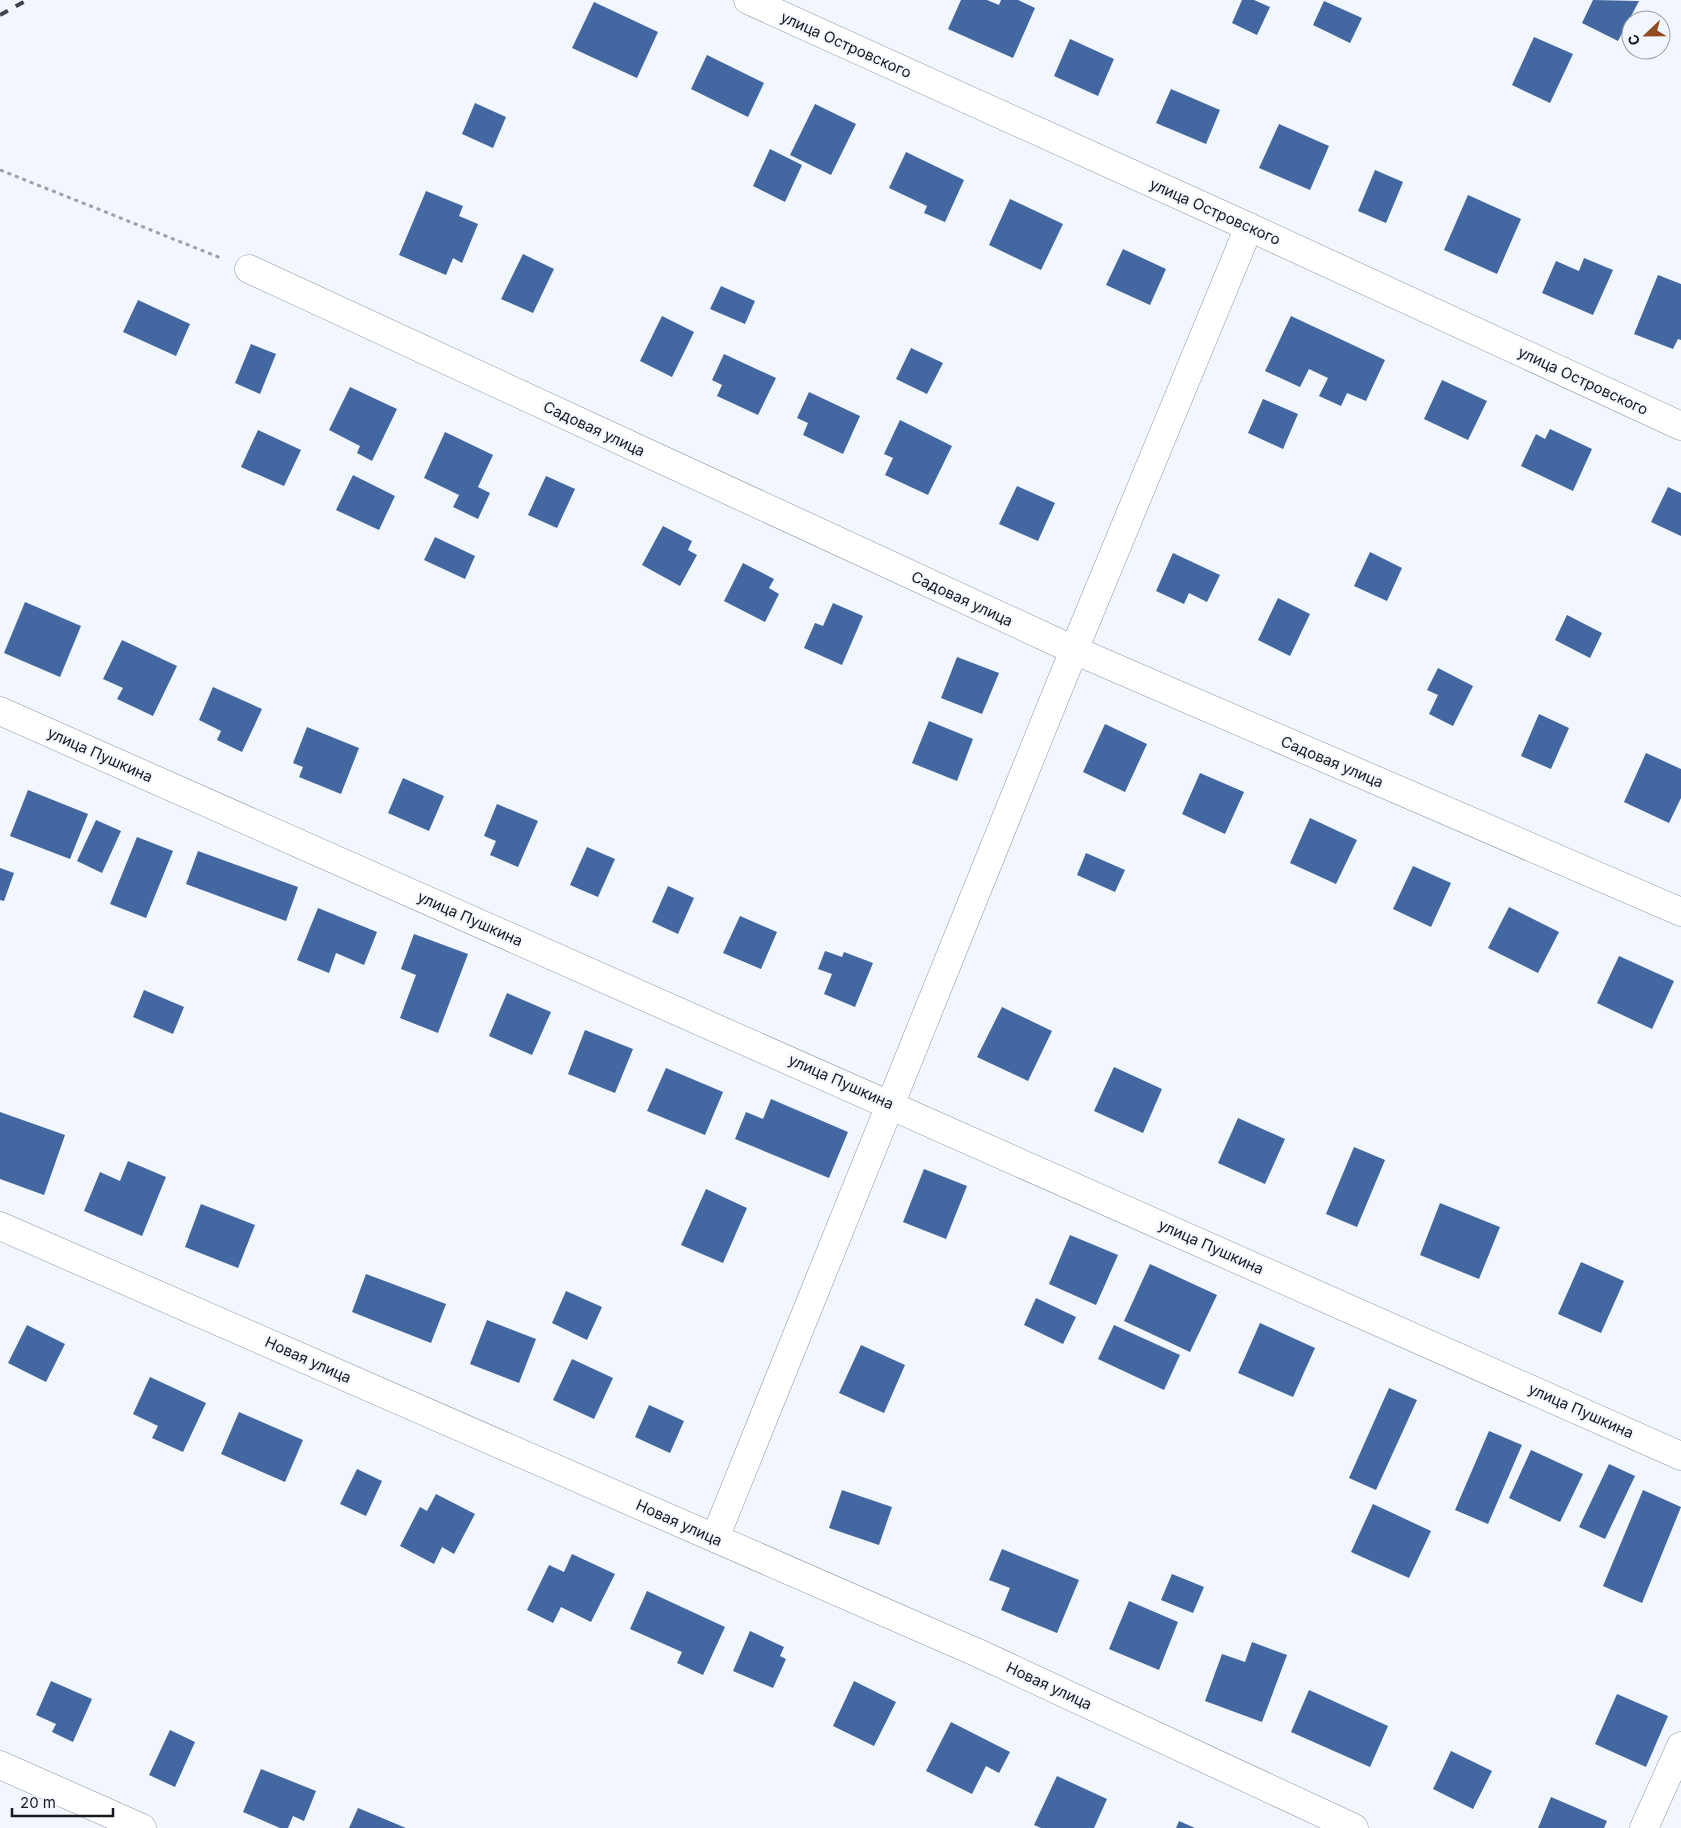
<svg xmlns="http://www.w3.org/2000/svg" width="1681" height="1828" font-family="Inter,sans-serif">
<rect width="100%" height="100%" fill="#f2f6fd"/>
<g fill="#4367a1">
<path d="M961 0H987L999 5 1001 0H1018L1035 8 1013 58 948 29Z"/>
<path d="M1242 0H1254L1270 7 1257 35 1232 23Z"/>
<path d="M1593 0 1639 1 1618 41 1582 23Z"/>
<path d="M1324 1 1362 18 1350 43 1313 25Z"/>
<path d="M594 2 658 32 637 78 572 48Z"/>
<path d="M1534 37 1573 54 1550 103 1512 85Z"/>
<path d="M1070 39 1114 59 1098 96 1054 76Z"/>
<path d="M707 55 764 83 748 117 691 89Z"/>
<path d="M1171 89 1220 110 1206 144 1156 123Z"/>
<path d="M475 103 506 117 493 148 462 134Z"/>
<path d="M815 104 856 124 831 175 790 155Z"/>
<path d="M1279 124 1329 146 1310 190 1259 168Z"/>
<path d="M770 149 802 165 785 202 753 186Z"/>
<path d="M906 152 964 180 945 222 924 213 927 206 889 188Z"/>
<path d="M1375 170 1403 182 1386 223 1358 211Z"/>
<path d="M426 191 463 206 459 216 478 224 462 263 453 258 446 275 399 255Z"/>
<path d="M1468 195 1521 219 1497 274 1444 250Z"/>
<path d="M1010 199 1063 224 1041 270 989 245Z"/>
<path d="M1123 249 1166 269 1150 305 1106 285Z"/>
<path d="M523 254 554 269 533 313 501 299Z"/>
<path d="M1584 258 1613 270 1593 315 1542 293 1556 261 1579 271Z"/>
<path d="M1658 275 1681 284V340L1678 339 1673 349 1634 334Z"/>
<path d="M721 286 755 301 745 324 710 309Z"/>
<path d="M138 300 190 324 176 356 123 332Z"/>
<path d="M662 316 694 332 672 377 640 361Z"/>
<path d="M1291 316 1385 360 1366 401 1347 393 1341 406 1319 396 1328 378 1309 369 1300 387 1265 371Z"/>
<path d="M251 344 276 354 260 394 235 383Z"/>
<path d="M911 348 943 363 927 394 896 379Z"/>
<path d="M724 354 776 378 758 415 717 396 722 385 712 380Z"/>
<path d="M1442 380 1487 401 1468 440 1424 419Z"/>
<path d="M350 387 397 409 372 461 357 453 360 446 329 430Z"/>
<path d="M809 392 860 416 843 454 803 435 808 423 797 418Z"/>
<path d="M1263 399 1298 414 1283 449 1248 433Z"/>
<path d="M900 420 952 446 928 495 885 475 893 458 884 454Z"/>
<path d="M1550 429 1592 449 1573 491 1521 466 1536 434 1545 439Z"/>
<path d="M258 430 301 450 284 486 241 467Z"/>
<path d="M445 432 493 455 478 487 490 493 478 519 453 507 459 495 424 478Z"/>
<path d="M353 475 395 496 379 530 336 510Z"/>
<path d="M546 476 575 489 557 528 528 515Z"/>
<path d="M1017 486 1055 503 1038 541 999 524Z"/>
<path d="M1668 487 1681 493V536L1651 522Z"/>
<path d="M663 526 692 541 688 550 697 555 680 586 642 565Z"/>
<path d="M435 537 475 556 465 579 424 560Z"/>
<path d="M1370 552 1402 568 1387 601 1354 586Z"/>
<path d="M1173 553 1220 575 1207 602 1189 593 1184 604 1156 591Z"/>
<path d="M743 563 774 579 769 588 779 594 765 622 724 601Z"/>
<path d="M1278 598 1310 614 1290 656 1258 640Z"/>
<path d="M25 602 81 626 60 677 4 653Z"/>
<path d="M833 603 863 616 842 665 804 648 815 623 823 626Z"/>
<path d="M1567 615 1602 633 1590 658 1555 640Z"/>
<path d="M122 640 177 666 153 716 117 699 123 688 103 679Z"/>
<path d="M957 657 999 673 982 714 941 698Z"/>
<path d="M1438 668 1473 686 1453 726 1429 714 1438 695 1427 690Z"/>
<path d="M213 687 262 709 242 752 217 740 221 731 199 720Z"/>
<path d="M1539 714 1569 728 1551 769 1521 756Z"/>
<path d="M929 721 973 739 957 781 912 763Z"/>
<path d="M1105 724 1147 744 1125 792 1083 772Z"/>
<path d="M307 727 359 748 341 794 299 777 303 767 293 763Z"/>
<path d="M1646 753 1681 769V798L1669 823 1624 802Z"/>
<path d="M1200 773 1244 792 1225 834 1182 814Z"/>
<path d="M403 778 444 796 429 831 388 813Z"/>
<path d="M28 790 88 814 70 859 10 836Z"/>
<path d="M497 804 538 821 518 867 490 855 496 841 484 836Z"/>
<path d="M1310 818 1357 840 1336 884 1290 863Z"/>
<path d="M96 820 121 831 102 873 77 861Z"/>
<path d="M137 837 173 851 146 918 110 904Z"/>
<path d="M587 847 615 859 598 897 570 885Z"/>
<path d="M198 851 298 887 286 921 186 884Z"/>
<path d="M1086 853 1125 870 1115 892 1077 875Z"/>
<path d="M1413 866 1451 883 1431 927 1393 909Z"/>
<path d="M0 868 14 873 4 901 0 900Z"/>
<path d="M668 886 694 898 678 934 652 922Z"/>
<path d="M1509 907 1559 932 1538 973 1488 948Z"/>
<path d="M318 908 377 932 364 965 336 953 329 973 297 960Z"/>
<path d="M740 916 777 932 761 969 723 953Z"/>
<path d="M414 934 468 954 438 1033 400 1018 416 975 401 969Z"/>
<path d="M825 951 842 957 844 952 873 963 855 1007 824 994 832 974 818 969Z"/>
<path d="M1619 956 1674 981 1652 1029 1597 1003Z"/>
<path d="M144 990 184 1007 173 1034 133 1017Z"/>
<path d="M507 993 551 1012 532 1055 489 1036Z"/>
<path d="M1002 1007 1052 1031 1028 1081 977 1057Z"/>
<path d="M585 1030 633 1049 615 1093 568 1074Z"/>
<path d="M1114 1067 1162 1089 1143 1133 1094 1111Z"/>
<path d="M666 1068 723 1092 705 1135 647 1111Z"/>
<path d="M771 1099 848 1132 829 1178 735 1139 746 1112 763 1119Z"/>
<path d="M0 1112 65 1135 44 1195 0 1179Z"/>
<path d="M1238 1118 1285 1139 1265 1184 1218 1163Z"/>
<path d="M1354 1147 1385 1160 1357 1227 1326 1214Z"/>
<path d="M128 1161 166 1177 142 1236 84 1211 100 1172 120 1181Z"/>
<path d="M924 1169 967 1186 946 1239 903 1222Z"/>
<path d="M706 1189 747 1208 723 1263 681 1245Z"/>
<path d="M1440 1203 1500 1227 1479 1279 1420 1255Z"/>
<path d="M201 1204 255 1225 238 1268 185 1247Z"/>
<path d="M1070 1235 1118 1255 1096 1305 1049 1284Z"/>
<path d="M1581 1262 1624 1281 1601 1333 1558 1314Z"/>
<path d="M1150 1264 1217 1295 1190 1352 1124 1321Z"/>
<path d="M366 1274 446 1304 431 1343 352 1312Z"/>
<path d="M566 1291 602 1307 587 1340 552 1323Z"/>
<path d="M1036 1298 1076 1317 1063 1344 1024 1325Z"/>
<path d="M487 1320 536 1339 519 1383 470 1364Z"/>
<path d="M1260 1323 1315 1348 1293 1397 1238 1373Z"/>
<path d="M27 1325 65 1344 46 1382 8 1363Z"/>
<path d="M1114 1325 1180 1355 1164 1390 1098 1359Z"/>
<path d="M861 1345 905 1365 884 1413 839 1393Z"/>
<path d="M572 1359 613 1378 594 1419 553 1400Z"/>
<path d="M150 1377 206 1403 183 1452 152 1438 158 1426 133 1414Z"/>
<path d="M1389 1388 1417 1400 1376 1490 1349 1478Z"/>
<path d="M649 1405 684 1421 670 1453 635 1437Z"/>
<path d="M239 1412 303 1440 285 1482 221 1454Z"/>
<path d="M1489 1431 1522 1445 1488 1524 1455 1510Z"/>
<path d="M1531 1450 1583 1474 1560 1522 1509 1498Z"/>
<path d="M1609 1464 1635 1476 1605 1539 1579 1527Z"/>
<path d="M357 1469 382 1481 366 1516 340 1504Z"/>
<path d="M842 1490 892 1507 879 1545 829 1528Z"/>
<path d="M1643 1490 1681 1507 1642 1603 1603 1586Z"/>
<path d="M436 1494 475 1514 454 1554 442 1547 434 1564 400 1546 420 1507 427 1511Z"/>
<path d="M1373 1504 1431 1531 1409 1578 1351 1552Z"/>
<path d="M1002 1549 1079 1580 1057 1633 1001 1610 1010 1588 989 1580Z"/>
<path d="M572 1554 615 1574 591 1622 561 1607 553 1623 527 1610 549 1565 564 1572Z"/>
<path d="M1172 1574 1204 1587 1193 1613 1161 1600Z"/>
<path d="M647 1591 725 1627 703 1675 677 1663 682 1652 630 1629Z"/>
<path d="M1129 1601 1178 1622 1159 1670 1109 1649Z"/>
<path d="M750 1631 784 1647 780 1656 786 1659 773 1688 733 1671Z"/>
<path d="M1252 1642 1287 1655 1262 1722 1205 1701 1222 1654 1245 1662Z"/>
<path d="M51 1681 92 1699 73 1742 52 1732 56 1724 36 1715Z"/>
<path d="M854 1681 896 1702 874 1746 833 1726Z"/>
<path d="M1309 1690 1388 1726 1370 1767 1291 1732Z"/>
<path d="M1617 1694 1668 1716 1646 1767 1595 1744Z"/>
<path d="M951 1722 1010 1752 999 1773 986 1766 972 1794 926 1771Z"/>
<path d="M170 1730 195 1742 175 1787 149 1775Z"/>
<path d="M1451 1751 1492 1771 1473 1809 1433 1789Z"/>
<path d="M261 1769 316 1791 304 1821 293 1816 288 1828H280L243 1812Z"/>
<path d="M1057 1776 1107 1799 1094 1828H1041L1034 1825Z"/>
<path d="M1551 1797 1607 1821 1604 1828H1538Z"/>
<path d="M358 1808 406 1828H349Z"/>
<path d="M1179 1821 1195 1828H1176Z"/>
</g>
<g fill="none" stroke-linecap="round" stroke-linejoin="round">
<g stroke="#8b95a5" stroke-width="29">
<g id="street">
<path d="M748 0 1249 227 1681 426"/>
<path d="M249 269 1074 650 1681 912"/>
<path d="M0 711 1681 1456"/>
<path d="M0 1226 978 1653 1354 1828"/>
<path d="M715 1538 1074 650 1249 227"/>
<path d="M0 1765 142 1828"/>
<path d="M1644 1828 1681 1746"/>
</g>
</g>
<path stroke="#9da1a8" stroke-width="3" stroke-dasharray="4 4" stroke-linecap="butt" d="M0 170 221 258"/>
<use href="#street" stroke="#fff" stroke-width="28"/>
<path stroke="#41454b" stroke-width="4" stroke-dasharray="9 9" stroke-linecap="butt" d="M0 15 27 0"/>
</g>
<g text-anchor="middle" stroke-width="4" stroke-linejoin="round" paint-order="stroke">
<g font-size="15" fill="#171b21" stroke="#f2f6fd">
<text transform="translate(846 45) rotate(24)" y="5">улица Островского</text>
<text transform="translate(1215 212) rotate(24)" y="5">улица Островского</text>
<text transform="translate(1583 381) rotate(25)" y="5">улица Островского</text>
<text transform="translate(594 429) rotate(25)" y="5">Садовая улица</text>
<text transform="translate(962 599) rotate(25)" y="5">Садовая улица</text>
<text transform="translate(100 755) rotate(24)" y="5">улица Пушкина</text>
<text transform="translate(1332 762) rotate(23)" y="5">Садовая улица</text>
<text transform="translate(470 919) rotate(24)" y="5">улица Пушкина</text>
<text transform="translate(841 1082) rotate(24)" y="5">улица Пушкина</text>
<text transform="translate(1211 1247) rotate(24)" y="5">улица Пушкина</text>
<text transform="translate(308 1360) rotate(24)" y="5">Новая улица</text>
<text transform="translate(1581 1411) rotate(24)" y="5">улица Пушкина</text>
<text transform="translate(679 1523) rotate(24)" y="5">Новая улица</text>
<text transform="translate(1049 1686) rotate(25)" y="5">Новая улица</text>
</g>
</g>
<g transform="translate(1646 35) rotate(248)"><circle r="24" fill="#f2f6fd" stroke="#9a9ea5"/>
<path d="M0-4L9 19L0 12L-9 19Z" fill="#914c22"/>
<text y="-8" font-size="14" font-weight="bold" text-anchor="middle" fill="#171b21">С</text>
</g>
<path d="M12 1808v8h101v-8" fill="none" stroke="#171b21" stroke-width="2.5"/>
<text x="20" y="1808" font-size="15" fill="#171b21" stroke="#f2f6fd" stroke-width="4" paint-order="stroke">20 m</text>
</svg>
